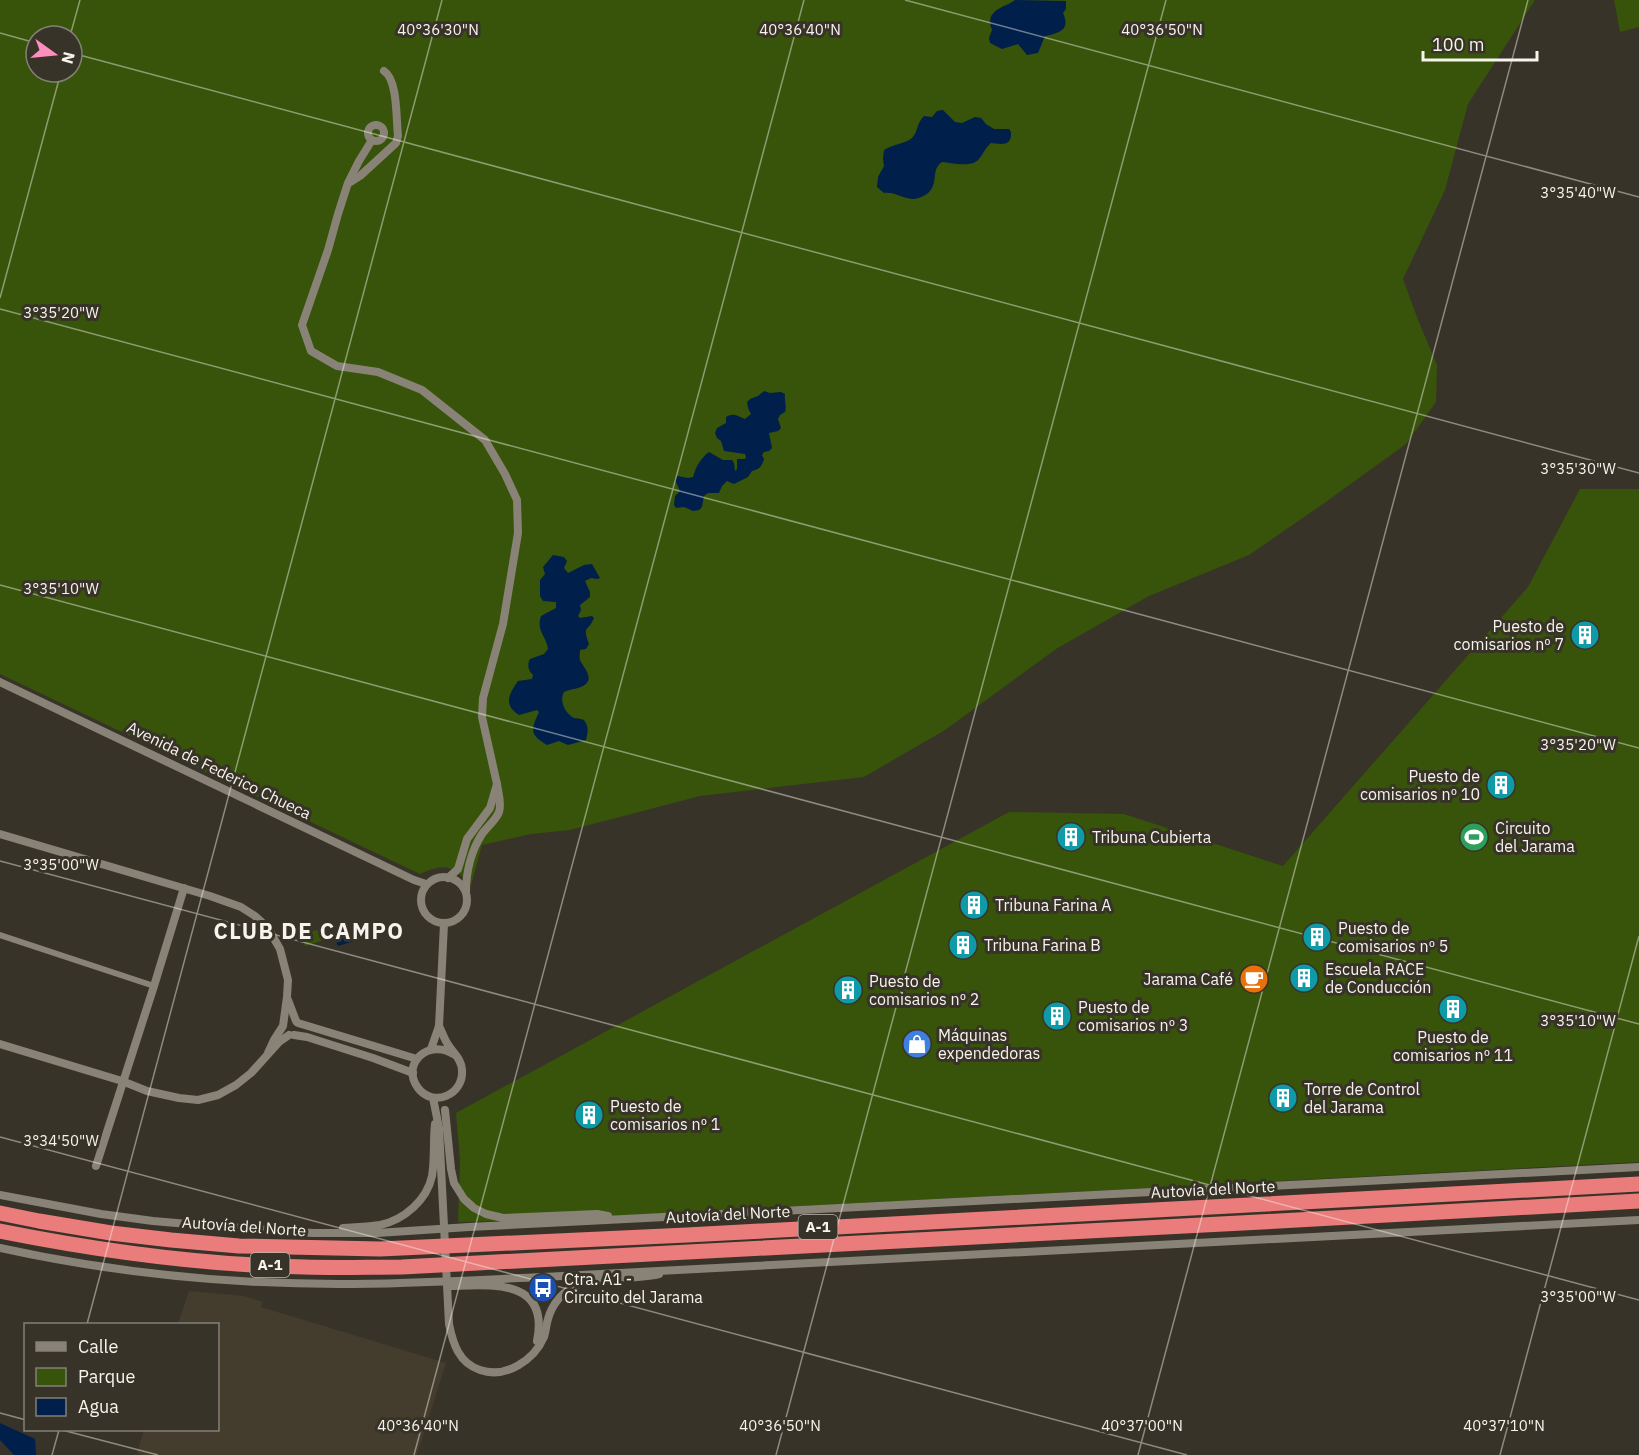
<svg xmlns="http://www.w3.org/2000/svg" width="1639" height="1455" font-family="'IBM Plex Sans',sans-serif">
<rect width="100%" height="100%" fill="#383328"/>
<path fill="#443c2c" d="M189 1291 244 1296 263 1302 261 1307 446 1363 417 1455H142L137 1453 144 1430H218V1324H178Z"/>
<g fill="#37540a" fill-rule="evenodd">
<path d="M0 0H1535L1468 104 1445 190 1403 279 1418 320 1437 365 1436 402 1406 444 1323 504 1249 555 1149 596 1056 649 945 730 864 777 700 796 570 830 531 834 482 845 471 885C452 866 446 862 420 874L0 674ZM36 36H72V72H36Z"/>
<path d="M1614 0H1639V27L1620 32Z"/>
<path d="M1580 489H1639V1162L541 1220 458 1222 460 1160 456 1113 1009 812 1124 814 1283 866 1528 587Z"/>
<path d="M323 928 327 939 305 946 302 935Z"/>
</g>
<g fill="#001f4b">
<path d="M1015 0 1066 1V9L1063 13C1071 30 1059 33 1045 36L1038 53 1027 55 1018 44 1002 49 990 43 989 38 992 30C984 9 1005 8 1015 0Z"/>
<path d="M943 110 955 122 962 123 975 117 981 118 986 124 994 129H1009L1011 132C1012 147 1001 144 991 143 985 148 984 153 979 159 972 168 952 163 942 162 932 169 937 179 932 188 928 196 916 201 907 198 897 196 895 192 884 193L877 187 878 177 884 166 883 158 884 150C893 144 905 144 912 138 918 132 917 122 924 116L932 117 937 111Z"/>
<path d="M764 391 770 393 781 392 785 394C784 401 787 406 785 412L780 415 778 419 781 428 778 431 769 433 772 448 769 451 764 452 762 455 764 459C762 466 760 469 752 471L748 477 734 484 727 481 722 486 719 493H708L704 496 702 507 699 510 693 511 684 507 676 508 674 505 675 496 680 491 675 480 677 476 688 478 693 477C696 466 701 458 709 452L723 460H732L734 463 735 471 737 469V459H745L746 457 745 454 724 451 721 441 717 438 715 433 717 428 726 423V417C734 412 737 416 745 419L751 414 748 408 747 402 750 399 758 396Z"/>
<path d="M553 555 564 557 567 561 564 568 568 573 584 565 592 564 600 578 597 579 591 578 585 581 590 592V597L580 605 581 610 578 616 580 618 592 616 594 618C588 633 582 624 589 644L586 649 580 650C580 655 579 655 580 660 583 667 596 679 583 686 578 689 570 689 564 692 559 701 565 713 574 718 576 718 582 719 584 720 589 727 588 732 586 740L568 745 559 741 547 745C529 734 531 730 539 712L537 710 519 715C503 705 509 694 518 681L532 679 533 675C528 670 527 665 530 659L544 654 548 649C546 635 536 632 541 616L556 608V602L543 601 540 596V580L545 574 543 567Z"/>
<path d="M355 930 358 940 338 946 334 937Z"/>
<path d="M0 1423 35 1439 36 1455H14L0 1440Z"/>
</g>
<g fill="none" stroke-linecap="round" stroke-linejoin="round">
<path stroke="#898377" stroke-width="6" d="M0 935 154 986"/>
<g stroke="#898377" stroke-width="8">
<circle cx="376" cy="133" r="8"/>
<path d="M372 140 359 161 348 183 338 214 328 250 302 325 311 351 337 366 378 372 422 390 485 440 505 474 517 500 518 533 503 624 483 698 482 717 497 784"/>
<path d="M349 183 360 176 396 143 398 136C396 119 398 80 384 71"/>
<path d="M0 682 414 880 426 884"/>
<path d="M0 834 210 896 241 907 255 916 268 928 280 949 288 980 287 997 283 1026 274 1040 268 1053"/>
<circle cx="444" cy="900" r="23"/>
<path d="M448 878 458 869 467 839 490 808 497 784C498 792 502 804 499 812 496 820 487 827 482 834 471 851 466 873 466 892"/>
<path d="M288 1000 296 1021"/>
<path d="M298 1023 417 1059"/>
<path d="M439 1026C442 1032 444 1038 447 1043 452 1052 462 1059 462 1070 464 1095 433 1108 418 1088 400 1064 429 1037 455 1055"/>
<path d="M294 1035 307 1037 373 1058 413 1073"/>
<path d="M0 1044 122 1081 147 1091 179 1098 198 1100 218 1095 236 1085 251 1073 279 1042 289 1035"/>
<path d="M431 1049 439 1026 444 924"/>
<path d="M433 1098 439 1128 449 1324C453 1344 459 1363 480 1370 506 1379 534 1360 544 1337 546 1331 546 1325 548 1319 552 1304 563 1291 577 1285 597 1275 635 1280 659 1274"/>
<path d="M445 1110 451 1169 454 1183 464 1199 474 1208 486 1214 503 1218 597 1214 608 1216"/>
<path d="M96 1166 154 986 184 888"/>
<path d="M0 1195 101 1214 153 1221 211 1226 313 1233H377L469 1227 1639 1167"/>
<path d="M343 1228C355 1227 368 1227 380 1225 404 1220 427 1200 432 1176 435 1159 433 1141 435 1124"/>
<path d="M0 1248C109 1272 227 1284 339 1284 407 1284 475 1280 543 1277L1639 1220"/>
<path d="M450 1286C491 1285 550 1278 537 1341"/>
</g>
<g stroke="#ea7c7c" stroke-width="15">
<path d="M0 1213 39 1221 111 1233 171 1240 239 1246 380 1249 687 1235 1639 1184"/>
<path d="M0 1231C100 1251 203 1265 305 1267 337 1268 369 1267 402 1267L1279 1221 1639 1201"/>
</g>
</g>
<path fill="none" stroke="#f7f3ed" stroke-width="1.5" stroke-opacity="0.45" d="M905 0 1639 197M0 33 36 43M70 36 80 0M72 53 1639 473M0 298 61 72M0 309 1639 748M0 585 1639 1024M0 861 1639 1300M0 1137 1187 1455M87 1324 442 0M0 1413 26 1420M62 1430 158 1455M52 1455 59 1430M414 1455 804 0M776 1455 1166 0M1138 1455 1528 0M1500 1455 1639 936"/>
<defs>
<g id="building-disc" transform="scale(1.5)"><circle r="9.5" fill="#0f9aa8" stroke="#383328"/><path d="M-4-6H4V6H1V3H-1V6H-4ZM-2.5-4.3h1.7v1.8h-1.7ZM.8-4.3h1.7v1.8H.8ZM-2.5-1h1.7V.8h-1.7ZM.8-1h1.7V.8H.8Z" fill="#fff"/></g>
<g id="stadium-disc" transform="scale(1.5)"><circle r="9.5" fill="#2e9e5b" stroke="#383328"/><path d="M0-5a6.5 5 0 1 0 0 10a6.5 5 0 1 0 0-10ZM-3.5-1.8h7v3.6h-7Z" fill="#fff"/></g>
<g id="cafe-disc" transform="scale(1.5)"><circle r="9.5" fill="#e8710a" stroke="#383328"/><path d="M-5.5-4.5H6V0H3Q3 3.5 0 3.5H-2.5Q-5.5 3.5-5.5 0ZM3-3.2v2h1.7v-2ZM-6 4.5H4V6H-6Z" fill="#fff"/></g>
<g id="shop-disc" transform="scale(1.5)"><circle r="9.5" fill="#3f7fe0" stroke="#383328"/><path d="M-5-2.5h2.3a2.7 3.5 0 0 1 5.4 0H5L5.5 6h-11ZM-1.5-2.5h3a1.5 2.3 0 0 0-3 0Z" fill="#fff"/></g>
<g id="bus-disc" transform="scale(1.5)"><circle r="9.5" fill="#1a4fb4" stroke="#383328"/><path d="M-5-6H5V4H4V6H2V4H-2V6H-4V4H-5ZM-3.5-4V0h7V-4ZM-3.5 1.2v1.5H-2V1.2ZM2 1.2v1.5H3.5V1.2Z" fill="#fff"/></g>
</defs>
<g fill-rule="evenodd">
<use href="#building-disc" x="1585" y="635"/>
<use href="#building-disc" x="1501" y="785"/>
<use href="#building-disc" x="1071" y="837"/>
<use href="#stadium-disc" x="1474" y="837"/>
<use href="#building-disc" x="974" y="905"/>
<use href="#building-disc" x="1317" y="937"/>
<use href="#building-disc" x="963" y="945"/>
<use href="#building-disc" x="1304" y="978"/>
<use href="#cafe-disc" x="1254" y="979"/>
<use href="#building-disc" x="848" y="990"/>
<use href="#building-disc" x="1453" y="1009"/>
<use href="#building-disc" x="1057" y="1016"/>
<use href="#shop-disc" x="917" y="1044"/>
<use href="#building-disc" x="1283" y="1098"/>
<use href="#building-disc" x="589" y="1115"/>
<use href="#bus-disc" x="543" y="1288"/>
</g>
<g text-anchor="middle" stroke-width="6" stroke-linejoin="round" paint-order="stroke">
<g fill="#383328" stroke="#beb9b2" stroke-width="1.5">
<rect x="798.5" y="1215" width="39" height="24" rx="4.5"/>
<rect x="250.5" y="1253" width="39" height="24" rx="4.5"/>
</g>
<g font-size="15" font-weight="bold" fill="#f7f3ed">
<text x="818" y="1232">A-1</text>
<text x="270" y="1270">A-1</text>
</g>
<g font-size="16" fill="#f7f3ed" stroke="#383328" text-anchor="start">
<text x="1564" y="632" text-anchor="end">Puesto de<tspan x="1564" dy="18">comisarios nº 7</tspan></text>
<text x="1480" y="782" text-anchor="end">Puesto de<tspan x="1480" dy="18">comisarios nº 10</tspan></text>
<text x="1495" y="834">Circuito<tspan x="1495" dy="18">del Jarama</tspan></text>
<text x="1092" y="843">Tribuna Cubierta</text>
<text x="995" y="911">Tribuna Farina A</text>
<text x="1338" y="934">Puesto de<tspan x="1338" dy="18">comisarios nº 5</tspan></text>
<text x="984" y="951">Tribuna Farina B</text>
<text x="1325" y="975">Escuela RACE<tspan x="1325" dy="18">de Conducción</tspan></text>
<text x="1233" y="985" text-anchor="end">Jarama Café</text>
<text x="869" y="987">Puesto de<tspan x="869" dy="18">comisarios nº 2</tspan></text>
<text x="1078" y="1013">Puesto de<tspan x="1078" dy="18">comisarios nº 3</tspan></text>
<text x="938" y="1041">Máquinas<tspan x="938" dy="18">expendedoras</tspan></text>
<text x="1453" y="1043" text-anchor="middle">Puesto de<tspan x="1453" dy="18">comisarios nº 11</tspan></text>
<text x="1304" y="1095">Torre de Control<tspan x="1304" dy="18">del Jarama</tspan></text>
<text x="610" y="1112">Puesto de<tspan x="610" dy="18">comisarios nº 1</tspan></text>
<text x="564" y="1285">Ctra. A1 -<tspan x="564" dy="18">Circuito del Jarama</tspan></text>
</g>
<g font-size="16" fill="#f7f3ed" stroke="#383328">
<text transform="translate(219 770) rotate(26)" y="6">Avenida de Federico Chueca</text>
<text transform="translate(1213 1189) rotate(-3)" y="6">Autovía del Norte</text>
<text transform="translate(728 1214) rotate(-3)" y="6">Autovía del Norte</text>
<text transform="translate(244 1226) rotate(4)" y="6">Autovía del Norte</text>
</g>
<g font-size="22" font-weight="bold" letter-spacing="1.5" fill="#f7f3ed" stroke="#383328">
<text x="309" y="939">CLUB DE CAMPO</text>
</g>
</g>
<g font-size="15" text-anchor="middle" fill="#f7f3ed" stroke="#383328" stroke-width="6" stroke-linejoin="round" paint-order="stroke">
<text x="438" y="35">40°36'30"N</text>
<text x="800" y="35">40°36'40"N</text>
<text x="1162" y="35">40°36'50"N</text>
<text x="1578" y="198">3°35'40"W</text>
<text x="61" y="318">3°35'20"W</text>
<text x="1578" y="474">3°35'30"W</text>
<text x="61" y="594">3°35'10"W</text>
<text x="1578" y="750">3°35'20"W</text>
<text x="61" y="870">3°35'00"W</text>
<text x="1578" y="1026">3°35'10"W</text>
<text x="61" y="1146">3°34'50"W</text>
<text x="1578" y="1302">3°35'00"W</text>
<text x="418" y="1431">40°36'40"N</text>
<text x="780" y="1431">40°36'50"N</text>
<text x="1142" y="1431">40°37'00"N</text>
<text x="1504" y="1431">40°37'10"N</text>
</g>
<rect x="24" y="1323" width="195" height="108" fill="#383328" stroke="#848077" stroke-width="1.5"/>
<rect x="36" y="1342" width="30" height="9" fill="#898377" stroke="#848077" stroke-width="1.5"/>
<text x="78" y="1353" font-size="18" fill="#f7f3ed">Calle</text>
<rect x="36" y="1368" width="30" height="18" fill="#37540a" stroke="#848077" stroke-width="1.5"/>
<text x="78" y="1383" font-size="18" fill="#f7f3ed">Parque</text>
<rect x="36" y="1398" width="30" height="18" fill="#001f4b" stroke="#848077" stroke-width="1.5"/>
<text x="78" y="1413" font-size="18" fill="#f7f3ed">Agua</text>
<g transform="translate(54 54) rotate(105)"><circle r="28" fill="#383328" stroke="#848077" stroke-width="1.5"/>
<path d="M0-4.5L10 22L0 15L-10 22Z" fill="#fd8ebe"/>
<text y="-9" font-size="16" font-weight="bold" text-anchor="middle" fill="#f7f3ed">N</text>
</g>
<path d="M1423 51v9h114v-9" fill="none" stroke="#f7f3ed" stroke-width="3"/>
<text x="1432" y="51" font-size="18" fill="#f7f3ed" stroke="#383328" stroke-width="4.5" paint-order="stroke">100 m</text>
</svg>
